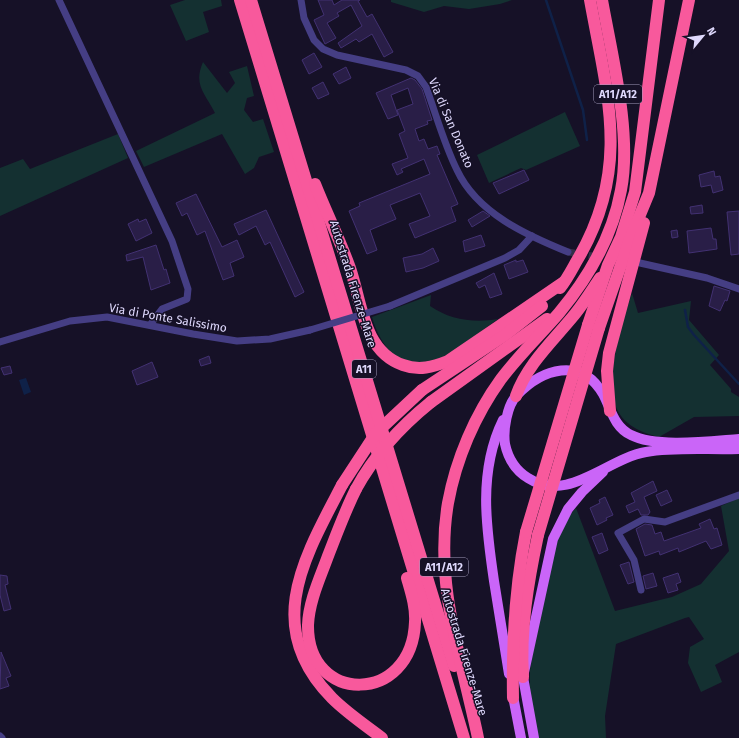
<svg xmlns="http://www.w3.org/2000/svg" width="739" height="738" font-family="'Fira Sans',sans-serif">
<rect width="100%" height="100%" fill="#161127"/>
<g fill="#143031">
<path d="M185 0H221L222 6 203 12 209 32 186 41 170 5Z"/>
<path d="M391 0H512L500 4 469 9 444 6 424 12 391 2Z"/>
<path d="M203 62 227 93 235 83 229 72 247 66 254 96 247 98 244 110 253 122 263 119 274 152 259 157 254 168 245 174 222 134 144 167 136 151 215 113C205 93 193 85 203 62Z"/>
<path d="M565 112 580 146 526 170 521 168 489 183 477 155Z"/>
<path d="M118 134 128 158 0 216V168L23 159 30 169Z"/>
<path d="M632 293 638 313 691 301 689 320 719 355 710 365 731 389V392L739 397V416L694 417 659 437C642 433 623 425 616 407 605 375 622 323 632 293Z"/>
<path d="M431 295 430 306C450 320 474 323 498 319 479 332 457 352 436 360 402 375 380 346 372 317Z"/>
<path d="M739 498V652L715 665 722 682 701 692 688 663 690 647 704 639 689 617 685 618 616 644 605 716 606 738H538L530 694V671L534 642 557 539 565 520 576 508 615 611 672 597 701 584 729 551 721 506Z"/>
</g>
<path fill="#0f2148" d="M26 378 31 392 24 395 19 380Z"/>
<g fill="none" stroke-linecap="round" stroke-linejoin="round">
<g stroke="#0f2148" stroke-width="2.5">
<path d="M546 0 583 110 587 140"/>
<path d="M685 310 688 327 694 335 739 384"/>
</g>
</g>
<g fill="#291e47" stroke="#423172">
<path d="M318 0H332L334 5 342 0H360L358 1 367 17 372 14 393 52 384 57 372 34 359 42 356 39 341 48 338 43 362 26 351 5 337 13 339 16 327 23 336 38 325 44 314 20 324 15Z"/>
<path d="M314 53 322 67 309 74 302 60Z"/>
<path d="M346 67 351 78 339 84 333 74Z"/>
<path d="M411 78 415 80 422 89 432 120 427 121 428 124 415 129 419 141 424 139 428 149 437 146 440 154 437 155 458 204 451 207 456 221 415 238 409 224 430 216 420 193 390 205 396 219 370 230 377 250 367 254 349 211 360 206 359 203 430 174 424 159 401 169 403 172 397 175 392 164 408 158 399 134 405 131 397 110 413 104 408 88 391 95 398 115 388 119 376 93Z"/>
<path d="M323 82 329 94 318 99 312 88Z"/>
<path d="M524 170 529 180 499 194 493 183Z"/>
<path d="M714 171 715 177 720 176 723 190 713 193 711 185 701 187 699 175Z"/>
<path d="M196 194 222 247 237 240 244 257 230 263 234 276 223 280 205 231 197 235 187 213 182 216 176 203Z"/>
<path d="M702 205 703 213 691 214 690 207Z"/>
<path d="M266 210 304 292 295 297 270 242 265 245 256 226 239 235 234 224Z"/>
<path d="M483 211 490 216 472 227 468 220Z"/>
<path d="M739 211V254L731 255 727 212Z"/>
<path d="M138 219 139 222 146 219 152 233 136 241 128 224Z"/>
<path d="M711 228 713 239H716L717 249 689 253 687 231Z"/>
<path d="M677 230 678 237 672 238 671 231Z"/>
<path d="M481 235 485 246 465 252 463 241Z"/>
<path d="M156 245 164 270 166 269 170 283 151 290 143 257 127 261 126 255Z"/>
<path d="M433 248 439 261 423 268 406 272 403 258 422 254Z"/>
<path d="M516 260V262L523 260 528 272 509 279 504 265Z"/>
<path d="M494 273 502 294 490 298 485 285 479 288 476 283Z"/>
<path d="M714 286 730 291 727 301 725 300 720 311 709 306Z"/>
<path d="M209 356 211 363 201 366 199 360Z"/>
<path d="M152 362 158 377 137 385 132 371Z"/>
<path d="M10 366 12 373 4 375 1 368Z"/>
<path d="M653 481 657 491 644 497 650 512 648 515H641L638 509 629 513 626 506 635 502 631 493Z"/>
<path d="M667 490 672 501 661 506 656 495Z"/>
<path d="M605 497 613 515 606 518 607 520 597 525 590 508 600 503 599 500Z"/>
<path d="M710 519 714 529 717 528 722 545 711 549 706 541 679 552 678 548 660 555 659 551 645 556 636 529 645 524 652 525 655 534 661 532 664 541 701 528 699 524Z"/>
<path d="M602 533 608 550 599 554 592 537Z"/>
<path d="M629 562 634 582 628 584 620 565Z"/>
<path d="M653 573 657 586 646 589 643 576Z"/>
<path d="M678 573 681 582 676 584 678 590 668 593 663 578Z"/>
<path d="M0 575 7 576 8 584 5 585 11 609 4 611 0 595Z"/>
<path d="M1 652 11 676 6 678 9 686 0 689Z"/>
</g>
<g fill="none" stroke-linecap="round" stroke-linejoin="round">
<path stroke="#342f47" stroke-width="7" stroke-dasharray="7 3.5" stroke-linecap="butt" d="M568 252 599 257"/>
<g stroke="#453e84" stroke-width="7">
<path d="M59 0 172 241 188 289 187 299 162 309 150 325"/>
<path d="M301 0 304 18 314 40 323 49 337 55 406 70 418 76 426 87C436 114 444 144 457 170 477 213 526 235 568 252"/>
<path d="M640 263 707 278 739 289"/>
<path d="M390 306 505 258 519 250 532 236"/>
<path d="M0 342 70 321 107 317 193 334 237 341 270 339 310 330"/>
<path d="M641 590 634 560 618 533 644 519 665 522 739 495"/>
<path d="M0 736 2 738"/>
</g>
<g stroke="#ca65f8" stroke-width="10">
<path d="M503 420C478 471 486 527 494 581 499 612 504 643 509 674"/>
<path d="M739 439C711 441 656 448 631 435 614 427 611 409 603 394 581 356 542 369 517 395 507 405 503 430 505 444 508 458 515 470 528 478 568 504 606 459 646 452 676 447 708 450 739 449"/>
<path d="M512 691 521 738"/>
<path d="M534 738 523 677 553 539 568 509 582 492 603 472"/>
</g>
<g stroke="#f8599c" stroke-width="12">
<path d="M240 0 464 738"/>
<path d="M251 0 454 666"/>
<path d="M315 184C326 212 340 240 350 268 362 303 363 351 403 365 419 371 433 367 448 361L564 282"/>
<path d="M560 288C568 278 573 267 579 257 631 167 607 94 590 0"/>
<path d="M588 325 608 265 621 237 635 192 659 0"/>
<path d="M599 328 630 239 649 193 689 0"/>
<path d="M422 390 505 335 542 306"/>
<path d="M516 396C527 364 554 340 575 314 584 303 592 290 600 278"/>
<path d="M431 402 547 319"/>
<path d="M610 411 607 371 609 353 644 223"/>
<path d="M342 485C304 558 262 627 332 698 347 713 365 725 382 738"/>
<path d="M356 489C345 511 337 533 328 556 320 578 309 601 308 625 307 705 412 705 415 622 416 607 411 592 407 578"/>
<path d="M523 677C520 629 528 582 538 535"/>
<path d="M513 698C512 642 515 587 526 532"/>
<path d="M478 738C462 660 434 584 448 503 456 459 475 415 501 379 519 355 540 335 559 313 588 278 613 235 621 190 632 134 612 56 602 0"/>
</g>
<path stroke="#453e84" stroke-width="7" d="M310 330 390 306"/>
<g stroke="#f8599c" stroke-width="12">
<path d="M342 485 376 433 422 390"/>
<path d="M356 489C375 454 400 427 431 402"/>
<path d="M526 532 588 325"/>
<path d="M538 535 599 328"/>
</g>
</g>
<g text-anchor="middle" stroke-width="3" stroke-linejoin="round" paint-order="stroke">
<g fill="#161127" stroke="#a39dbd" stroke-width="1">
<rect x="594" y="85" width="48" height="18" rx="3"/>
<rect x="352" y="360" width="24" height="18" rx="3"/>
<rect x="420" y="558" width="48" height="18" rx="3"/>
</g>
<g font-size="11" font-weight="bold" fill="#dfd9fd">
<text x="618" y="98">A11/A12</text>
<text x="364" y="373">A11</text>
<text x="444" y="571">A11/A12</text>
</g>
<g font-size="12" fill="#dfd9fd" stroke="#161127">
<text transform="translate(451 123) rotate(67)" y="4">Via di San Donato</text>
<text transform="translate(353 284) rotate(73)" y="4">Autostrada Firenze-Mare</text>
<text transform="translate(168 318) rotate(10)" y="4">Via di Ponte Salissimo</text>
<text transform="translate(464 652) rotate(73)" y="4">Autostrada Firenze-Mare</text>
</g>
</g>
<g transform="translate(703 36) rotate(61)" stroke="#161127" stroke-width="3" paint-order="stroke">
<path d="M0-3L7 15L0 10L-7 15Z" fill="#dfd9fd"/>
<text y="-6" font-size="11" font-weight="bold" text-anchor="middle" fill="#dfd9fd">N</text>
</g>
</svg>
